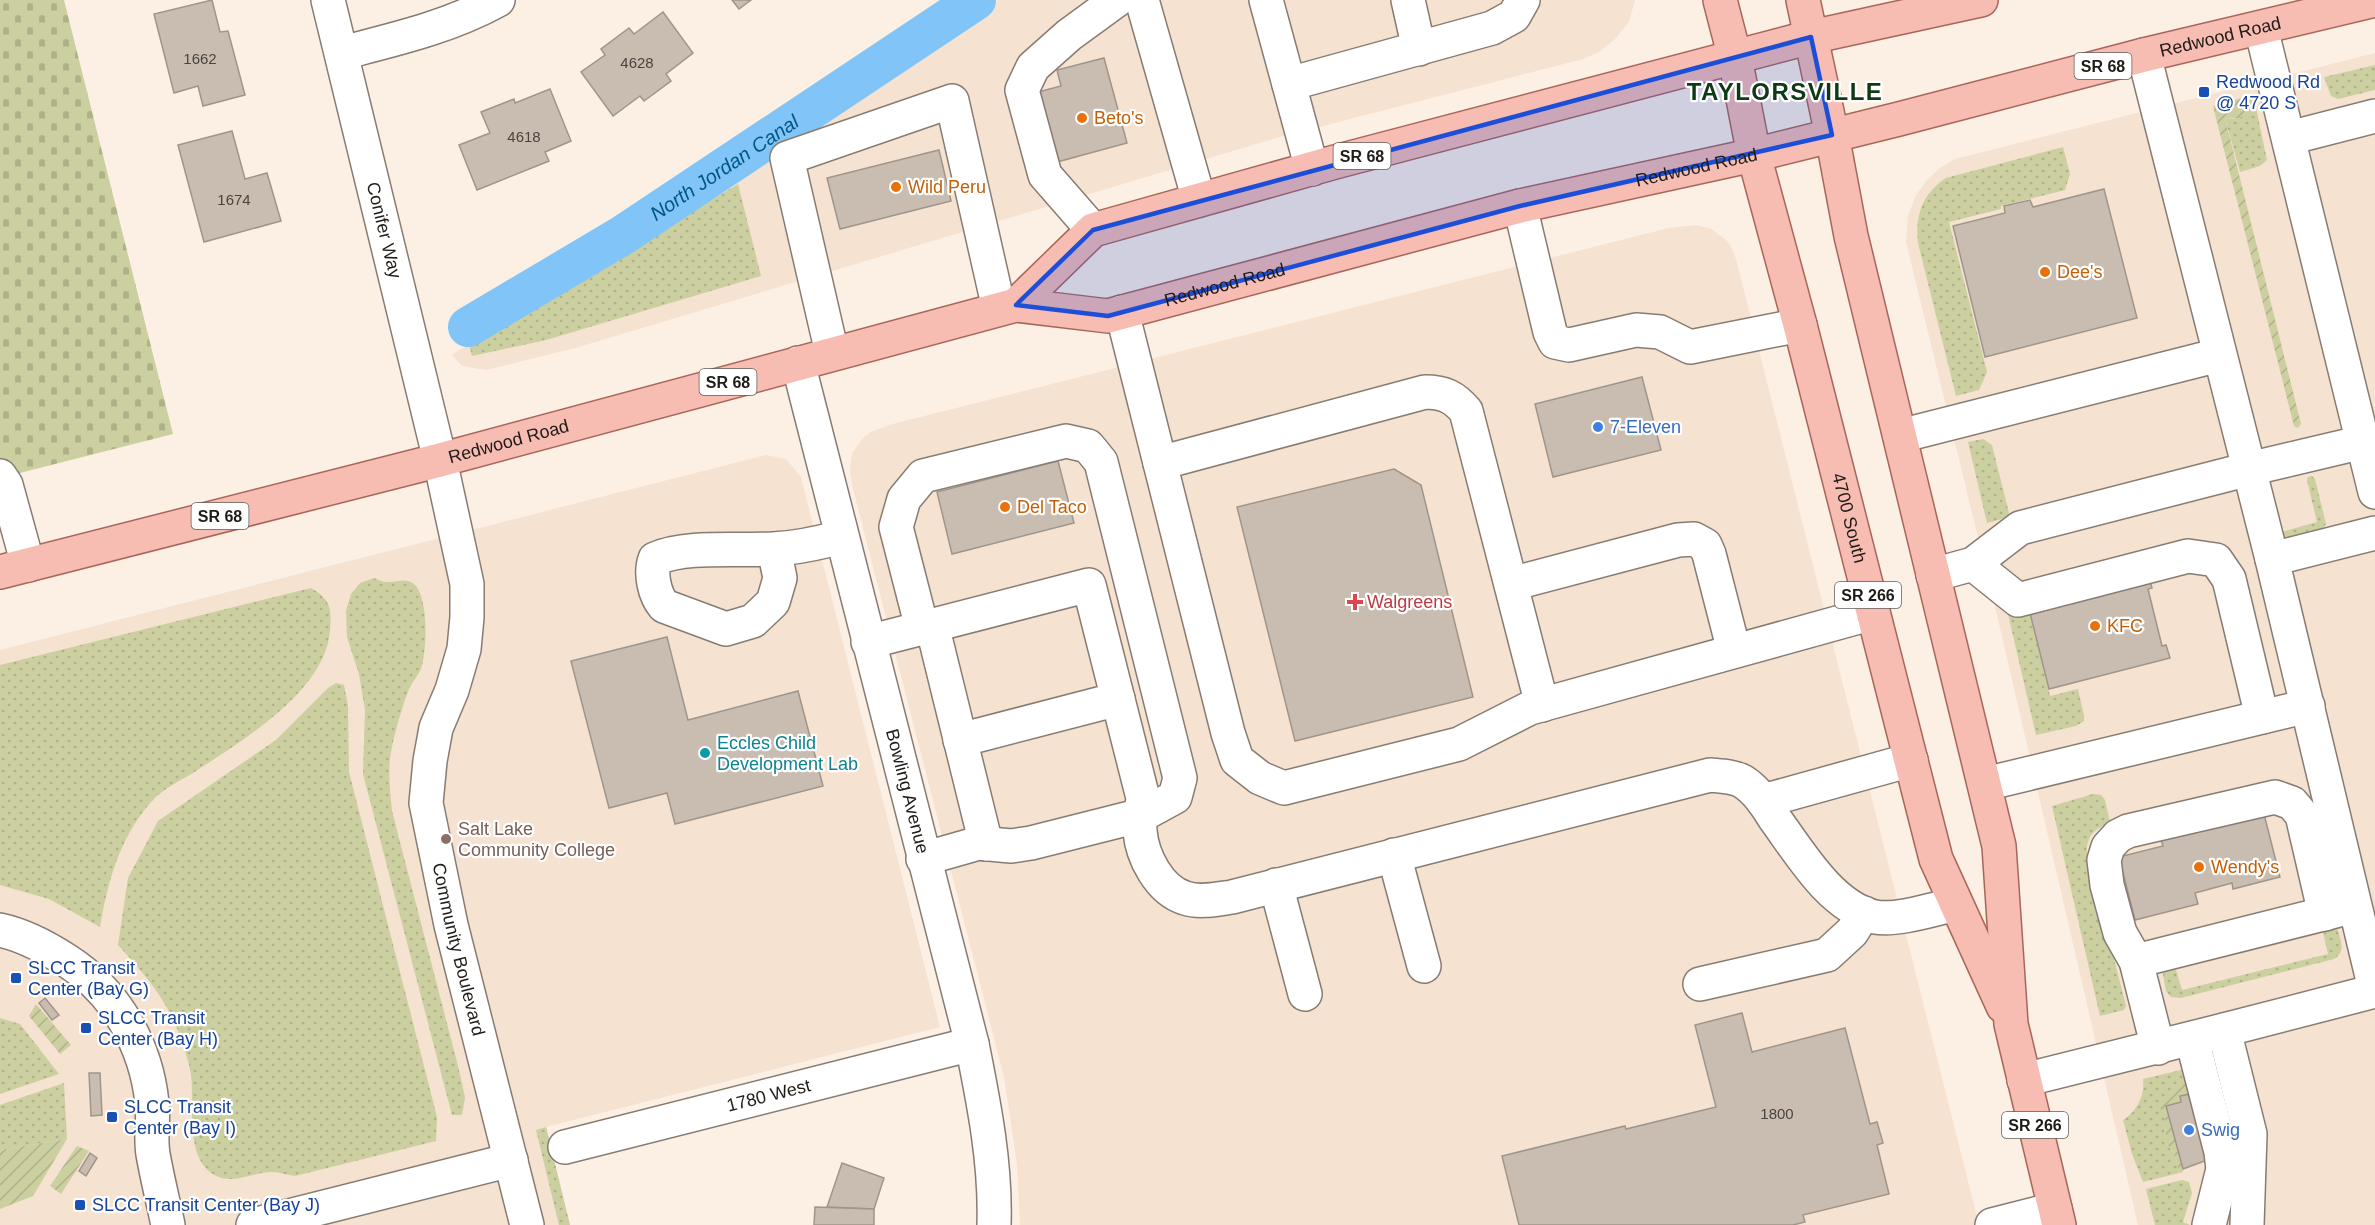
<svg xmlns="http://www.w3.org/2000/svg" width="2375" height="1225" font-family="Helvetica,sans-serif">
<defs>
<pattern id="grass-dots" width="8" height="8" patternUnits="userSpaceOnUse" patternTransform="scale(1.5)"><rect width="8" height="8" fill="#cccfa0"/><path d="M2 2h.1M6 6h.1" fill="none" stroke="#afb189" stroke-width="1.8" stroke-linecap="round"/></pattern>
<pattern id="cemetery-stones" width="16" height="16" patternUnits="userSpaceOnUse" patternTransform="scale(1.5)"><rect width="16" height="16" fill="#cccfa0"/><path d="M2 7V4a2 2 0 0 1 4 0v3zM10 15v-3a2 2 0 0 1 4 0v3z" fill="#afb189"/></pattern>
<pattern id="garden-furrows" width="10" height="10" patternUnits="userSpaceOnUse" patternTransform="scale(1.5)"><rect width="10" height="10" fill="#cccfa0"/><path d="M-1 1l2-2M0 10L10 0M9 11l2-2" fill="none" stroke="#afb189"/></pattern>
</defs>
<rect width="100%" height="100%" fill="#fcefe3"/>
<g fill="#f5e2d1">
<path d="M998 0H1635L1629 22 1615 39 1599 52 1583 59 1276 138 575 348 486 370 462 366 452 355 974 19Z"/>
<path d="M2375 53V1225H2138L1998 619 1906 242 1908 216 1916 195 1927 180 1940 168 1955 159Z"/>
<path d="M1696 225 1711 229 1726 240 1730 245 1736 259 1979 1225H1020L1017 1164 1004 1077 853 489 850 470 852 453 864 437 871 432 893 424 1669 228Z"/>
<path d="M766 455 786 459 801 477 940 1027 546 1127 570 1225H0V650Z"/>
</g>
<g fill="url(#grass-dots)">
<path d="M2375 65V90L2338 99 2331 96 2324 77Z"/>
<path d="M2255 103 2267 160 2260 166 2240 172 2225 118 2234 119 2252 110Z"/>
<path d="M2063 147 2070 174 2065 190 2001 206V209L1949 222 1987 372 1979 390 1956 396 1918 243C1915 216 1922 194 1946 178Z"/>
<path d="M738 184 761 276 546 340 472 356 469 344Z"/>
<path d="M1983 439 1992 445 2009 513 2006 518 1987 523 1968 442Z"/>
<path d="M2312 476 2315 479 2326 524 2323 528 2284 538 2282 532 2317 522 2307 480 2308 477Z"/>
<path d="M374 578C378 580 383 582 387 582 396 583 405 577 414 584 429 597 427 651 421 669 418 676 412 682 409 689 402 707 396 728 392 747 387 767 390 790 392 811L458 1066 465 1097 462 1115H452L363 774 365 710 359 674 347 637 346 611 351 594 360 583Z"/>
<path d="M311 588C330 599 332 608 330 630 326 691 243 740 196 771 182 780 162 789 151 802 119 839 108 881 100 927L49 899 0 885V665Z"/>
<path d="M2029 608 2050 696 2078 689 2084 716V721L2076 726 2036 735 2008 614Z"/>
<path d="M336 683 344 685 348 706 349 772 437 1117 436 1141 295 1176C287 1175 279 1172 272 1172 255 1172 240 1182 222 1178 182 1167 195 1103 191 1075 189 1061 183 1044 178 1031 165 997 142 971 118 945L128 878 158 821 276 740 328 688Z"/>
<path d="M2093 794 2101 795 2105 800 2110 822C2095 829 2086 836 2087 853L2126 1006 2124 1010 2100 1016 2052 806Z"/>
<path d="M2321 924 2337 927C2340 939 2347 951 2334 959L2181 998 2171 997 2166 991 2162 969 2173 960 2182 990 2328 954Z"/>
<path d="M0 1018 20 1024 59 1074 0 1094Z"/>
<path d="M2185 1069 2193 1080 2175 1087 2171 1095 2165 1120 2166 1143 2174 1153 2179 1173 2143 1182 2132 1154 2123 1120C2137 1111 2145 1096 2143 1079Z"/>
<path d="M64 1083 67 1139 0 1150V1105Z"/>
<path d="M546 1127 570 1225H559L536 1130Z"/>
<path d="M2182 1180 2189 1182 2192 1193 2183 1222 2190 1225H2155L2146 1189Z"/>
</g>
<path fill="url(#cemetery-stones)" d="M0 0H64L173 434 0 478Z"/>
<g fill="url(#garden-furrows)">
<path d="M2253 95 2255 103C2249 118 2239 119 2225 118L2301 424 2298 428 2294 426 2213 106Z"/>
<path d="M36 1004 71 1045 60 1054 29 1016Z"/>
<path d="M2193 1080 2195 1093 2180 1096 2181 1102 2167 1106 2183 1172 2179 1173 2174 1153 2166 1143 2165 1120 2160 1107C2162 1098 2172 1093 2177 1084Z"/>
<path d="M67 1139 33 1196 0 1209V1150Z"/>
<path d="M77 1146 89 1151 61 1194 50 1186Z"/>
</g>
<g fill="none" stroke-linecap="round" stroke-linejoin="round">
<path stroke="#81c5f8" stroke-width="40" id="s1" d="M468 327 623 235 976 0"/>
</g>
<g fill="#c9bdb1" stroke="#a0958a" stroke-width="1.5">
<path d="M212 0 220 32 228 31 245 95 203 106 198 86 174 93 154 14Z"/>
<path d="M732 0H751L739 9Z"/>
<path d="M663 12 693 53 666 74 671 81 644 101 640 96 613 116 581 72 605 55 601 49 629 28 634 34Z"/>
<path d="M1104 58 1127 143 1057 162 1038 92 1061 86 1057 70Z"/>
<path d="M550 89 571 141 545 152 549 161 477 190 459 145 490 133 481 112 514 99 515 103Z"/>
<path d="M232 131 245 179 267 173 281 221 204 242 178 145Z"/>
<path d="M939 150 951 201 840 229 827 178Z"/>
<path d="M2104 189 2137 318 1985 357 1953 226 2005 213 2004 206 2030 200 2033 207Z"/>
<path d="M1642 377 1661 450 1553 477 1535 404Z"/>
<path d="M1058 461 1074 523 952 554 937 492Z"/>
<path d="M1394 469 1421 485 1473 697 1295 741 1237 507Z"/>
<path d="M2149 577 2152 588 2148 589 2162 646 2166 645 2170 658 2049 689 2028 605Z"/>
<path d="M667 637 688 720 798 691 823 786 675 824 667 793 609 808 571 661Z"/>
<path d="M2264 814 2280 877 2233 889 2232 883 2195 893 2198 904 2135 920 2119 857 2163 846 2161 840Z"/>
<path d="M45 998 59 1015 52 1020 39 1003Z"/>
<path d="M1742 1013 1752 1052 1845 1028 1870 1124 1877 1122 1883 1143 1877 1145 1889 1194 1803 1215 1805 1222 1793 1225H1519L1502 1156 1625 1126 1626 1129 1716 1107 1695 1025Z"/>
<path d="M89 1073H100L102 1115 91 1116Z"/>
<path d="M2195 1093 2210 1159 2183 1169 2166 1106 2181 1102 2180 1096Z"/>
<path d="M90 1153 97 1158 86 1176 79 1171Z"/>
<path d="M842 1163 884 1178 874 1209 827 1207Z"/>
<path d="M815 1207 874 1209V1225H814Z"/>
</g>
<g fill="none" stroke-linecap="round" stroke-linejoin="round">
<g stroke="#887c72" stroke-width="36">
<g id="minor">
<path id="s2" d="M328 0 440 460 467 584V617L464 649 452 690 436 728 430 761 426 803 451 925 527 1225"/>
<path d="M1142 0 1199 200"/>
<path d="M1266 0 1312 169"/>
<path d="M1408 0 1419 49"/>
<path d="M2261 28 2375 492"/>
<path d="M342 53C396 39 449 27 498 0"/>
<path d="M2144 55 2272 559"/>
<path d="M1289 84 1492 28 1514 16 1523 0"/>
<path d="M2289 138 2375 116"/>
<path d="M1520 206 1550 332 1555 342 1569 345 1636 330 1660 332 1690 347 1800 325"/>
<path d="M1093 230 1045 175 1022 90 1033 67 1069 35 1117 0"/>
<path d="M1122 312 1228 733 1237 760 1260 778 1284 788 1459 744 1530 708 1873 613"/>
<path d="M832 353 787 158 952 101 999 309"/>
<path id="s3" d="M798 363 972 1044C984 1104 996 1164 994 1225"/>
<path d="M1900 436 2219 355"/>
<path d="M1160 463 1425 392C1444 392 1454 397 1466 411L1542 705"/>
<path d="M0 476 6 485 28 565"/>
<path d="M2375 533 2272 559 2375 989"/>
<path d="M774 549 780 578 773 602 753 621 726 629 664 606C654 594 650 573 655 559 685 545 739 551 773 549 797 548 819 543 841 537"/>
<path d="M1973 564 2018 600 2188 556 2216 560 2229 579 2262 717"/>
<path d="M1933 575 1973 564 2020 528 2249 469 2363 442"/>
<path d="M1511 584 1678 540 1694 539 1705 545 1709 554 1734 651"/>
<path d="M932 625 986 844"/>
<path d="M922 628 896 527 904 499 923 476 1066 441 1088 446 1101 462 1180 778 1175 797 1142 815 1031 843 1011 846 979 843 923 859"/>
<path d="M868 642 1089 585 1143 798C1142 808 1139 820 1140 831 1142 856 1159 890 1185 898 1200 903 1217 899 1232 897L1710 775C1721 776 1732 776 1742 781 1757 790 1766 805 1775 819 1800 853 1831 907 1875 917 1897 921 1934 909 1956 904"/>
<path d="M960 740 1118 699"/>
<path d="M1985 784 2308 706"/>
<path d="M1763 801 1911 760"/>
<path d="M1394 855 1424 966"/>
<path d="M1276 885 1305 994"/>
<path d="M0 930C23 935 46 947 66 960 116 992 146 1045 152 1103 154 1120 150 1137 153 1154 157 1177 163 1201 168 1225"/>
<path d="M2136 961 2347 908"/>
<path d="M1700 984 1827 955 1852 932 1864 913"/>
<path d="M2192 1039 2221 1152 2223 1169 2209 1225"/>
<path d="M2158 1048 2136 961 2120 933 2107 885 2104 860 2108 847 2118 836 2128 831 2275 797 2292 803 2302 815 2325 914"/>
<path d="M2024 1080 2224 1030"/>
<path id="s4" d="M565 1147 972 1044"/>
<path d="M253 1225 511 1160"/>
<path d="M1992 1225 2055 1209"/>
<path d="M2247 1225 2250 1134 2224 1030 2375 991"/>
</g>
</g>
<g stroke="#a8665b" stroke-width="36">
<g id="major">
<path id="s5" d="M1720 0 1735 58 1754 155 1800 325 1936 859 2003 1006"/>
<path d="M1803 0 1832 135 1851 236 1999 846 2011 1024 2059 1225"/>
<path d="M1016 305 1093 230 1335 162 1811 37 1981 0"/>
<path id="s6" d="M0 572 440 460 1016 305 1108 316 1520 206 1754 155 1899 119 2144 55 2375 0"/>
</g>
</g>
<use href="#minor" stroke="#fff" stroke-width="33"/>
<use href="#major" stroke="#f7bcb2" stroke-width="33"/>
</g>
<path fill="#1d4ed8" fill-opacity="0.2" stroke="#1d4ed8" stroke-width="4.5" stroke-linejoin="round" d="M1811 37 1832 135 1520 206 1108 316 1016 305 1093 230Z"/>
<g fill="#1a4fb4" stroke="#fff" stroke-width="2">
<rect x="2198" y="86" width="12" height="12" rx="3"/>
<rect x="10" y="972" width="12" height="12" rx="3"/>
<rect x="80" y="1022" width="12" height="12" rx="3"/>
<rect x="106" y="1111" width="12" height="12" rx="3"/>
<rect x="74" y="1199" width="12" height="12" rx="3"/>
</g>
<g fill="#e8710a" stroke="#fff" stroke-width="2">
<circle cx="1082" cy="118" r="6"/>
<circle cx="896" cy="187" r="6"/>
<circle cx="2045" cy="272" r="6"/>
<circle cx="1005" cy="507" r="6"/>
<circle cx="2095" cy="626" r="6"/>
<circle cx="2199" cy="867" r="6"/>
</g>
<g fill="#3f7fe0" stroke="#fff" stroke-width="2">
<circle cx="1598" cy="427" r="6"/>
<circle cx="2189" cy="1130" r="6"/>
</g>
<path fill="#e0444e" stroke="#fff" stroke-width="2" d="M1352 593h6v6h6v6h-6v6h-6v-6h-6v-6h6z"/>
<circle fill="#0f9aa8" stroke="#fff" stroke-width="2" cx="705" cy="753" r="6"/>
<circle fill="#8d6e63" stroke="#fff" stroke-width="2" cx="446" cy="839" r="6"/>
<g text-anchor="middle" stroke-width="4.5" stroke-linejoin="round" paint-order="stroke">
<g font-size="15" fill="#4a443e">
<text x="200" y="64">1662</text>
<text x="637" y="68">4628</text>
<text x="524" y="142">4618</text>
<text x="234" y="205">1674</text>
<text x="1777" y="1119">1800</text>
</g>
<g fill="#fff" stroke="#625f5d" stroke-width="1.5">
<rect x="2074.5" y="53" width="57" height="26" rx="4.5"/>
<rect x="1333.5" y="143" width="57" height="26" rx="4.5"/>
<rect x="699.5" y="369" width="57" height="26" rx="4.5"/>
<rect x="191.5" y="503" width="57" height="26" rx="4.5"/>
<rect x="1835" y="582" width="66" height="26" rx="4.5"/>
<rect x="2002" y="1112" width="66" height="26" rx="4.5"/>
</g>
<g font-size="16" font-weight="bold" fill="#1f1b17">
<text x="2103" y="72">SR 68</text>
<text x="1362" y="162">SR 68</text>
<text x="728" y="388">SR 68</text>
<text x="220" y="522">SR 68</text>
<text x="1868" y="601">SR 266</text>
<text x="2035" y="1131">SR 266</text>
</g>
<g font-size="18" fill="#1f1b17" stroke="#fff">
<text dy="6" stroke="none"><textPath href="#s6" startOffset="2290">Redwood Road</textPath></text>
<text dy="6" stroke="none"><textPath href="#s6" startOffset="1750">Redwood Road</textPath></text>
<text dy="6" stroke="none"><textPath href="#s2" startOffset="237">Conifer Way</textPath></text>
<text dy="6" stroke="none"><textPath href="#s6" startOffset="1264">Redwood Road</textPath></text>
<text dy="6" stroke="none"><textPath href="#s6" startOffset="525">Redwood Road</textPath></text>
<text dy="6" stroke="none"><textPath href="#s5" startOffset="534">4700 South</textPath></text>
<text dy="6" stroke="none"><textPath href="#s3" startOffset="442">Bowling Avenue</textPath></text>
<text dy="6" stroke="none"><textPath href="#s2" startOffset="975">Community Boulevard</textPath></text>
<text dy="6" stroke="none"><textPath href="#s4" startOffset="210">1780 West</textPath></text>
</g>
<g font-size="18" fill="#164399" stroke="#fff" text-anchor="start">
<text x="2216" y="88">Redwood Rd<tspan x="2216" dy="21">@ 4720 S</tspan></text>
<text x="28" y="974">SLCC Transit<tspan x="28" dy="21">Center (Bay G)</tspan></text>
<text x="98" y="1024">SLCC Transit<tspan x="98" dy="21">Center (Bay H)</tspan></text>
<text x="124" y="1113">SLCC Transit<tspan x="124" dy="21">Center (Bay I)</tspan></text>
<text x="92" y="1211">SLCC Transit Center (Bay J)</text>
</g>
<g font-size="18" fill="#c56008" stroke="#fff" text-anchor="start">
<text x="1094" y="124">Beto's</text>
<text x="908" y="193">Wild Peru</text>
<text x="2057" y="278">Dee's</text>
<text x="1017" y="513">Del Taco</text>
<text x="2107" y="632">KFC</text>
<text x="2211" y="873">Wendy's</text>
</g>
<g font-size="18" fill="#366cbe" stroke="#fff" text-anchor="start">
<text x="1610" y="433">7-Eleven</text>
<text x="2201" y="1136">Swig</text>
</g>
<g font-size="18" fill="#be3a42" stroke="#fff" text-anchor="start">
<text x="1367" y="608">Walgreens</text>
</g>
<g font-size="18" fill="#0d838f" stroke="#fff" text-anchor="start">
<text x="717" y="749">Eccles Child<tspan x="717" dy="21">Development Lab</tspan></text>
</g>
<g font-size="18" fill="#785e54" stroke="#fff" text-anchor="start">
<text x="458" y="835">Salt Lake<tspan x="458" dy="21">Community College</tspan></text>
</g>
<g font-size="20" font-style="italic" fill="#005786" stroke="#fff">
<text dy="7" stroke="none"><textPath href="#s1" startOffset="302">North Jordan Canal</textPath></text>
</g>
<g font-size="24" font-weight="bold" letter-spacing="1.5" fill="#0d3a14" stroke="#fff">
<text x="1785" y="100">TAYLORSVILLE</text>
</g>
</g>
</svg>
